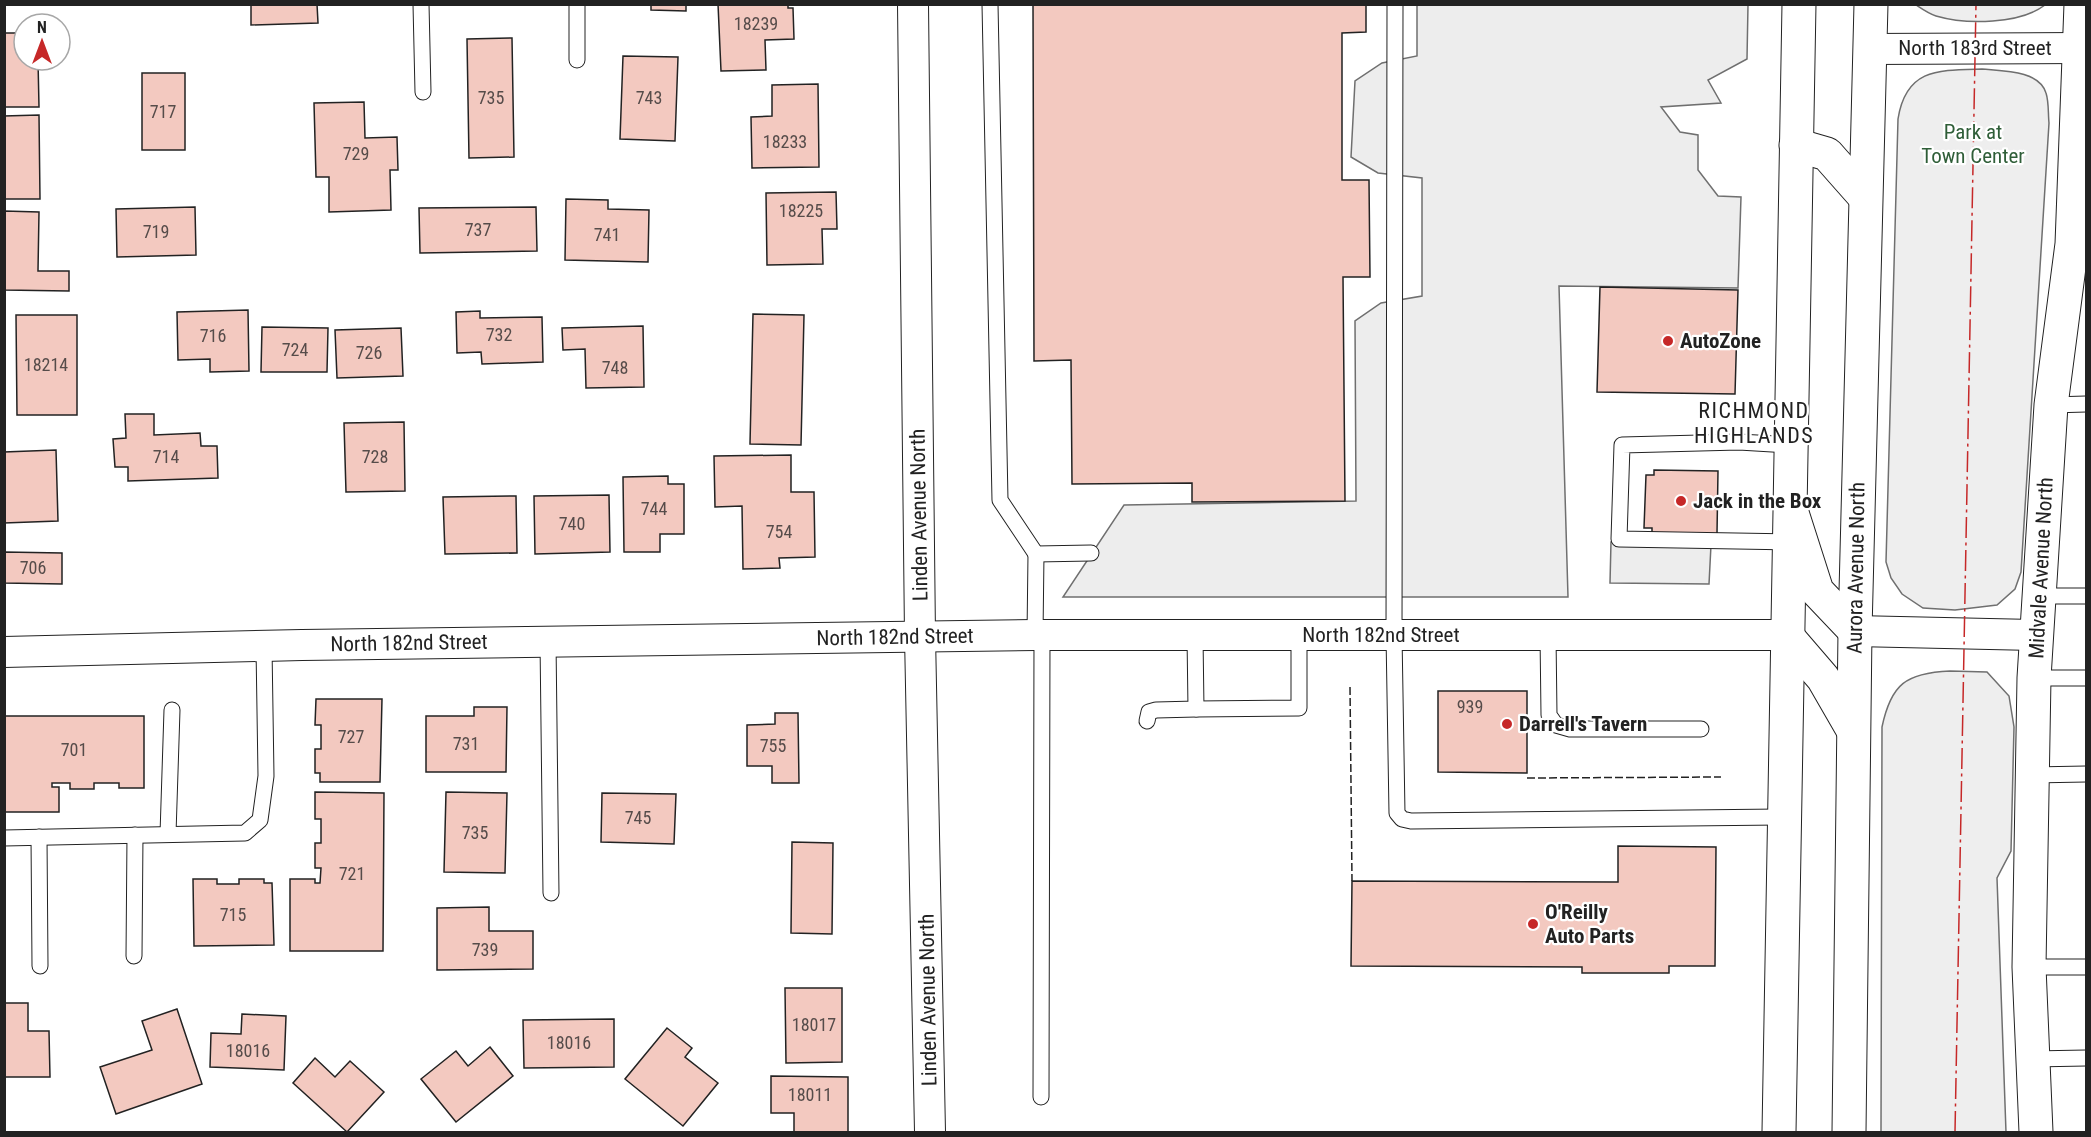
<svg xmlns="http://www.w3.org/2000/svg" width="2091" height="1137" font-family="'Roboto Condensed',sans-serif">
<rect width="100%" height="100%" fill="#fff"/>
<g fill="#eee" stroke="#6f6f6f" stroke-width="1.5">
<path d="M1916 5H2045C2020 24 1967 25 1936 16 1929 14 1922 9 1916 5Z"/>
<path d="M1982 69C2002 71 2039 70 2046 93 2049 102 2048 114 2049 123L2021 572 2015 589 1997 605 1955 610 1923 608 1902 594 1891 578 1886 562 1898 119C1906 68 1939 70 1982 69Z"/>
<path d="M1950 671 1987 672 2009 696 2014 727 2011 851 1997 878 2006 1132H1881L1882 727C1891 684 1906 673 1950 671Z"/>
</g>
<g fill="#ededed" stroke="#6f6f6f" stroke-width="1.5">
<path d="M1417 5H1748L1747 59 1708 80 1721 103 1661 107 1680 132 1698 135V170L1718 196 1741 197 1738 288 1559 286 1568 597H1063L1124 505 1356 501 1355 321 1381 303 1422 296V178L1378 173 1351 157 1355 81 1382 63 1417 56Z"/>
<path d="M1611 542 1711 545 1709 584 1610 583Z"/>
</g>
<g fill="#f3c9c0" stroke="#222" stroke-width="1.5">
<path d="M251 4H317L318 23 251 25Z"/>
<path d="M651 4H686V11L651 10Z"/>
<path d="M718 4H788V8H793L794 39 765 40 766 70 721 71Z"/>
<path d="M1033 4H1366V32L1342 33V180H1369L1370 277H1343L1345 501 1192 502V483L1072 484 1071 360 1034 361Z"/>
<path d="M4 33H24V60H38L39 107H4Z"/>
<path d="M512 38 514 157 469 158 467 39Z"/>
<path d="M623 56 678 57 675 141 620 139Z"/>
<rect x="142" y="73" width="43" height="77"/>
<path d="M818 84 819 167 752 168 751 117 772 116V85Z"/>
<path d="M364 102 365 138 397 137 398 170H390L391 210 329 212V177H316L314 103Z"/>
<path d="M39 115 40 199H4V116Z"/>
<path d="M836 192 837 229H822L823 264 767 265 766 193Z"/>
<path d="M566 199 608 200V209L649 210 648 262 565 260Z"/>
<path d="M195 207 196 255 117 257 116 209Z"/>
<path d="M536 207 537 251 420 253 419 208Z"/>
<path d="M4 211 39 212 38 271H69V291L4 290Z"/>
<path d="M1600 287 1738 290 1735 394 1597 392Z"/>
<path d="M248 310 249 371 210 372V359L178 360 177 312Z"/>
<path d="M480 311V318L542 317 543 362 482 364 481 352 457 353 456 312Z"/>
<path d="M753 314 804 315 801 445 750 444Z"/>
<path d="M16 315H77V415H17Z"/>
<path d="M643 326 644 387 586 388 585 349 563 350 562 328Z"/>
<path d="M262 327 328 328 327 372H261Z"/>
<path d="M401 328 403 376 337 378 335 330Z"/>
<path d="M125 414H154V435L200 433 201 446H217L218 478 128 481V467H115L113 439 126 438Z"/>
<path d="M404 422 405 491 346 492 344 423Z"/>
<path d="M56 450 58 521 4 523V452Z"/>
<path d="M791 455V492H814L815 557 779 558 780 568 743 569 742 506 715 507 714 456Z"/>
<path d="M1654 470 1718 471 1717 534 1652 533V528H1644L1646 475H1654Z"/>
<path d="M668 476V484H684V534H660V552H624L623 477Z"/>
<path d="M609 495 610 552 535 554 534 496Z"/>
<path d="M516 496 517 553 445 554 443 497Z"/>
<path d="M4 552 62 553V584L4 583Z"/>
<path d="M1438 691H1527V773L1438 772Z"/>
<path d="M316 699H382L380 782H320V773H315V749H321V725H315Z"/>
<path d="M474 707H507L506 772H426V716H474Z"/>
<path d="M775 713H798L799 783H772V766H747V725L775 724Z"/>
<path d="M4 716H144V788H119V783H94V789H70V783H52V787H59V812H4Z"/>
<path d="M315 792 384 793 383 951H290V879H315V883H320L321 868H315V843H321V819H315Z"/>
<path d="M446 792 507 793 505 873 444 872Z"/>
<path d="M602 793 676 794 674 844 601 842Z"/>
<path d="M792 842 833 843 832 934 791 933Z"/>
<path d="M1618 846 1716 847 1715 966H1669V973H1582V967L1351 966 1352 881 1618 882Z"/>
<path d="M193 879H217V884H239V879H264V883H272L274 945 194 946Z"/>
<path d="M489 907V931H533V969L437 970V908Z"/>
<path d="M785 988H842V1062L786 1063Z"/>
<path d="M4 1003H28V1031H49L50 1077H4Z"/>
<path d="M177 1009 202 1084 116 1114 100 1067 152 1050 142 1021Z"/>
<path d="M242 1014 286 1016 284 1070 210 1067 211 1033 241 1034Z"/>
<path d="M614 1019V1067L524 1068 523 1020Z"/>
<path d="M667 1028 692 1048 685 1057 718 1083 683 1126 625 1079Z"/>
<path d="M490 1047 513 1076 456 1122 421 1079 456 1051 468 1066Z"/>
<path d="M315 1058 335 1077 350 1061 384 1092 347 1132 293 1083Z"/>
<path d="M771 1076 848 1077V1132H857H794V1113H771Z"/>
</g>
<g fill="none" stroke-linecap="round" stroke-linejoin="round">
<g stroke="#222" stroke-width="17">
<g id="service">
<path d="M421 4 423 92"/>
<path d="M577 4V60"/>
<path d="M990 4 1000 500 1036 554 1091 553"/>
<path d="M1395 4 1394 635 1397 813 1402 819 1411 821 1784 817"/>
<path d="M2051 405 2086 404"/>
<path d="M1789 542 1619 539 1622 445 1739 442 1791 445"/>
<path d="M2039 596H2086"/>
<path d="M1035 635 1036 554"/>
<path d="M1548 635 1549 715 1556 725 1570 729H1701"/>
<path d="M548 641 551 893"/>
<path d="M2034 678H2086"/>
<path d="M1196 709 1299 708V635"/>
<path d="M1147 721 1149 712 1156 710 1196 709 1195 636"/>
<path d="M2031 775 2086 774"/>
<path d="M168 834 172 710"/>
<path d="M39 837 40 966"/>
<path d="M4 838 245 833 260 820 266 776 264 647"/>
<path d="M134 956 135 835"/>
<path d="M2029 967H2086"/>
<path d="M2031 1059 2086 1058"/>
<path d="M1041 1097 1042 635"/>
</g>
</g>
<g stroke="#222" stroke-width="32">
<g id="minor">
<path d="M913 4 920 636 930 1132"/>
<path d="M1870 49 2081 48"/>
<path d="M1855 631 2037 635"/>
<path d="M4 652 302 645 1035 635H1786"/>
</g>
</g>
<g stroke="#222" stroke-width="35">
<path id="tertiary" d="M2036 1132 2029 967 2034 678 2051 405 2072 244 2081 4"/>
</g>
<g stroke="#222" stroke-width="35">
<g id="primary">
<path d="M1796 145 1827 154 1865 197"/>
<path d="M1792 513 1817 591 1855 631"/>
<path d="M1786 635 1823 678 1853 730"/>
</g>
</g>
<g stroke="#222" stroke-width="35">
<g id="trunk">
<path d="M1779 1132 1799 4"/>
<path d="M1849 1132 1855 631 1871 4"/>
</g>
</g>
<use href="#service" stroke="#fff" stroke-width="15"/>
<use href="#minor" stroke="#fff" stroke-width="30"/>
<use href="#tertiary" stroke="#fff" stroke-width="33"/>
<use href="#primary" stroke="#fff" stroke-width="33"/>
<use href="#trunk" stroke="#fff" stroke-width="33"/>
<g stroke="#222" stroke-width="1.5" stroke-dasharray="8 3" stroke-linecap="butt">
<path d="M1350 687 1352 881"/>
<path d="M1527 778 1721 777"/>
</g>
<path stroke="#c62828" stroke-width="1.5" stroke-dasharray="21 4.5 3 4.5" stroke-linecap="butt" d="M1955 1132 1976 4"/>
</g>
<g fill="#c62828" stroke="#fff" stroke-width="2">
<circle cx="1668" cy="341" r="6"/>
<circle cx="1681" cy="501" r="6"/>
<circle cx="1507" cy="724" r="6"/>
<circle cx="1533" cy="924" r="6"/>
</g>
<g text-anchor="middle" stroke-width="4.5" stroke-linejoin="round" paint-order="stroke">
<g font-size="18" fill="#564c4a">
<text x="756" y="30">18239</text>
<text x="491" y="104">735</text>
<text x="649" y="104">743</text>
<text x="163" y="118">717</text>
<text x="785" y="148">18233</text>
<text x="356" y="160">729</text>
<text x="801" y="217">18225</text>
<text x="478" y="236">737</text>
<text x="156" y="238">719</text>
<text x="607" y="241">741</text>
<text x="499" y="341">732</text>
<text x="213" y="342">716</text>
<text x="295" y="356">724</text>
<text x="369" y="359">726</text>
<text x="46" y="371">18214</text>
<text x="615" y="374">748</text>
<text x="166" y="463">714</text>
<text x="375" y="463">728</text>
<text x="654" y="515">744</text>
<text x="572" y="530">740</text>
<text x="779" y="538">754</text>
<text x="33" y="574">706</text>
<text x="1470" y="713">939</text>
<text x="351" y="743">727</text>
<text x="466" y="750">731</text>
<text x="773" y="752">755</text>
<text x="74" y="756">701</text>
<text x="638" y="824">745</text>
<text x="475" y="839">735</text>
<text x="352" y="880">721</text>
<text x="233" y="921">715</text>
<text x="485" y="956">739</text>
<text x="814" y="1031">18017</text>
<text x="569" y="1049">18016</text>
<text x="248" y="1057">18016</text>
<text x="810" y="1101">18011</text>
</g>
<g font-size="21" fill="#222" stroke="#fff">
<text x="1975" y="55">North 183rd Street</text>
<text transform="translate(919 515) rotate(-91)" y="7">Linden Avenue North</text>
<text transform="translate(1856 568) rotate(-89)" y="7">Aurora Avenue North</text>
<text transform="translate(2041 568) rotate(-87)" y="7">Midvale Avenue North</text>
<text x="1381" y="642">North 182nd Street</text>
<text transform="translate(895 637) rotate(-1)" y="7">North 182nd Street</text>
<text transform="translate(409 643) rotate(-1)" y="7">North 182nd Street</text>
<text transform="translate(928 1000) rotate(-91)" y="7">Linden Avenue North</text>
</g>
<g font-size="21" fill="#2f5e38" stroke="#fff">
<text x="1973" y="139">Park at<tspan x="1973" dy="24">Town Center</tspan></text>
</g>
<g font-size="21" font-weight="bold" fill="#222" stroke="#fff" text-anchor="start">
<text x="1680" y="348">AutoZone</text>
<text x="1693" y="508">Jack in the Box</text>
<text x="1519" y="731">Darrell's Tavern</text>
<text x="1545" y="919">O'Reilly<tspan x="1545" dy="24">Auto Parts</tspan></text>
</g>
<g font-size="22" letter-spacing="1.5" fill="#222" stroke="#fff">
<text x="1754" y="418">RICHMOND<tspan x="1754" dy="25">HIGHLANDS</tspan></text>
</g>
</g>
<rect width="2091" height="1137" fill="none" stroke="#222222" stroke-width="12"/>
<g transform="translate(42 42)"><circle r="28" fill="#ffffff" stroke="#a7a7a7" stroke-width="1.5"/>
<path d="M0-4.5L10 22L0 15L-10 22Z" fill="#c62828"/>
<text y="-9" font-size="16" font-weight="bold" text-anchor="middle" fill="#222222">N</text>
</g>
</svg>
